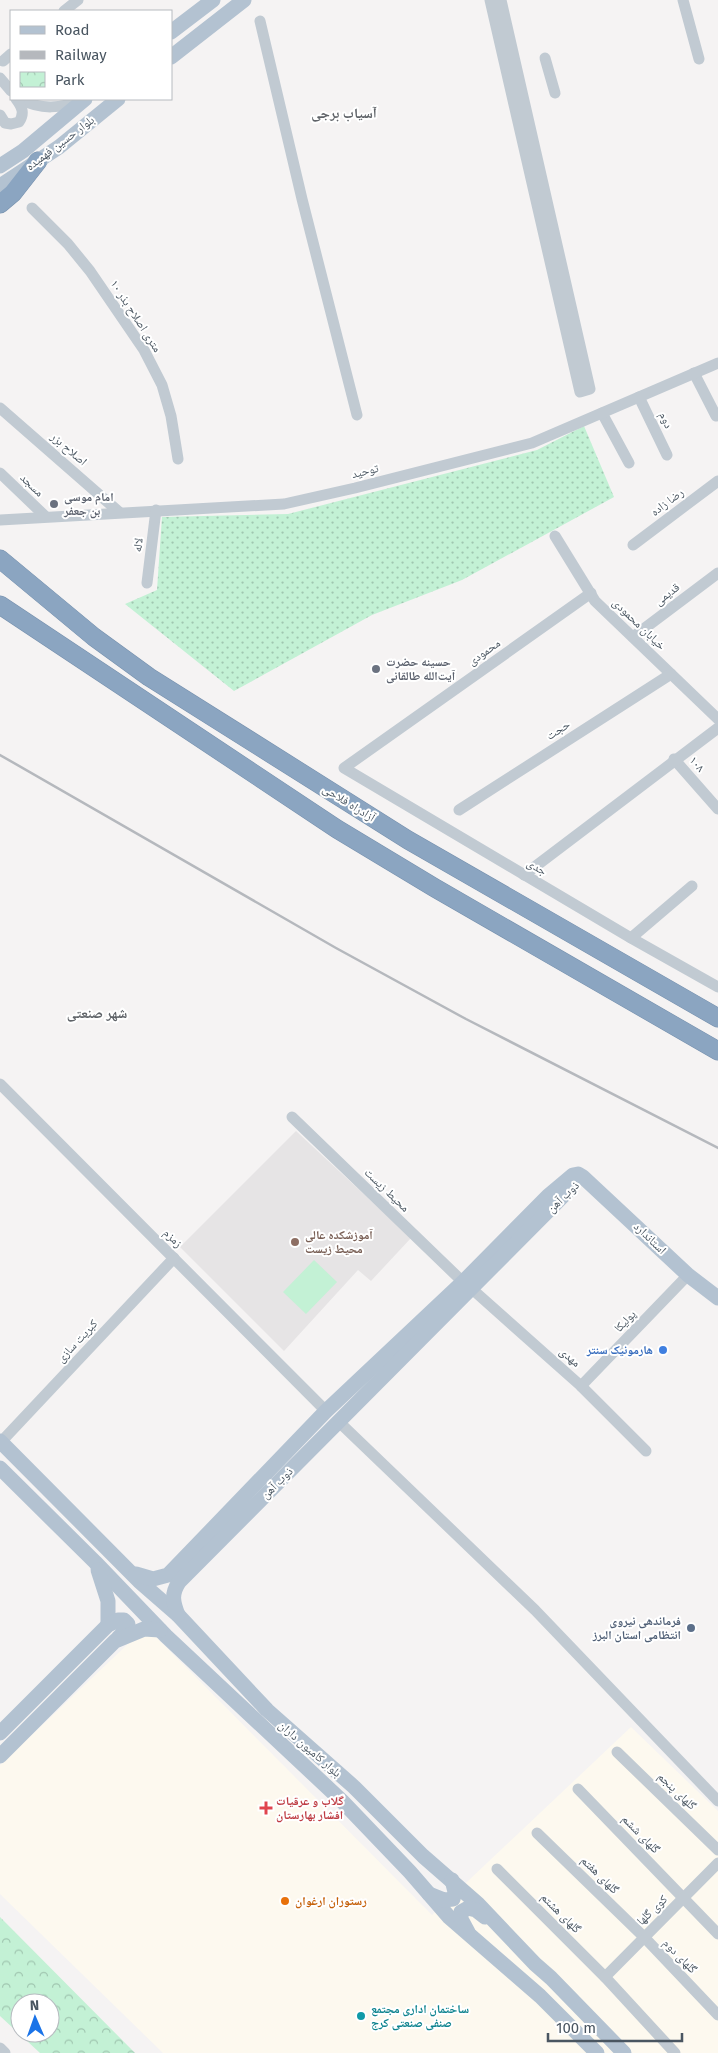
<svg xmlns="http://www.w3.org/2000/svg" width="718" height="2053" font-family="'Fira Sans','Noto Naskh Arabic',sans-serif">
<defs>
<pattern id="park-crowns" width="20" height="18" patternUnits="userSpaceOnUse" patternTransform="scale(1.25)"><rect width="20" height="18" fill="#c3f1d5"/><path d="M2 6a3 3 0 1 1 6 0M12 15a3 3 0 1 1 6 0" fill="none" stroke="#a0c6b0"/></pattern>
<pattern id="garden-dots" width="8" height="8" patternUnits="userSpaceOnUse" patternTransform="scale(1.25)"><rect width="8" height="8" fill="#c3f1d5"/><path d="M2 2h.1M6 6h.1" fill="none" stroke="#a0c6b0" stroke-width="1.8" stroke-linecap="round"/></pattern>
</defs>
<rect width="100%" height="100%" fill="#f5f3f3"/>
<path fill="#fdf9ef" d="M152 1633 432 1915 631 1727 718 1811V2053H163L0 1894V1765L130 1642Z"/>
<path fill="#e6e4e5" d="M296 1131 411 1238 371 1281 358 1270 284 1351 180 1247Z"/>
<path fill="url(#park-crowns)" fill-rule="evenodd" d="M0 1917 135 2053H40L0 2016ZM20 2003H50V2033H20Z"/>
<path fill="url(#garden-dots)" d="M584 426 614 497 462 580 372 615 234 691 125 604 157 590 162 517 288 514 537 450Z"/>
<path fill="#c3f1d5" d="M314 1260 337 1282 306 1314 283 1292Z"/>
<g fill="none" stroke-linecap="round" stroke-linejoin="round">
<g stroke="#7690ad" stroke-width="19">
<g id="highway">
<path d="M0 204 13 193 38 161"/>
<path d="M0 559 94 637 149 677 408 840 718 1018"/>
<path d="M0 605 337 829 435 888 718 1051"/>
</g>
</g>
<g stroke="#c1cad2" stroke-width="11">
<path d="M490 0 580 392 590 389 501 0"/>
<path d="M683 0 699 59"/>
<path d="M64 11 78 0"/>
<path d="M260 21 302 199 357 415"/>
<path d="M545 58 555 93"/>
<path d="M3 61 11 54"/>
<path d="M0 78 11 91"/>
<path d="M21 99C40 110 62 109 81 99"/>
<path d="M0 115 5 123 11 124 19 122C25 113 22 107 16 99"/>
<path d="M32 208 68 244 90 271 144 350 162 385 171 416 178 459"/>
<path d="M694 373 716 416"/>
<path d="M639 397 667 455"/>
<path d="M0 408 119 512"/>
<path d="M602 413 629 463"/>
<path d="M0 473 45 516"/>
<path d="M0 520 284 504 355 488 532 443 718 363"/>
<path d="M555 536 595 601 718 719"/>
<path d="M633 545 718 481"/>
<path d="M147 583 156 510"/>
<path d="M591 593 344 768 631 938 718 987"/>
<path d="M633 637 718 573"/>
<path d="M674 759 718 809"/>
<path d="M459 810 671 674"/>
<path d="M524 875 718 728"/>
<path d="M631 938 692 886"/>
<path d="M0 1084 326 1411"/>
<path d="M292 1117 463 1282"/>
<path d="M472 1289 581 1386 646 1451"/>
<path d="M581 1386 688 1275"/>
<path d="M338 1421 535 1610 718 1801"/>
<path d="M1 1442 174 1258"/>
<path d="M617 1752 718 1850"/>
<path d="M578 1789 718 1934"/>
<path d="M537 1833 644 1937 718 2015"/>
<path d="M497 1869 605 1977 675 2053"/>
<path d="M605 1977 718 1863"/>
<path d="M0 2048 5 2053"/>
</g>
<g stroke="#b3c2d1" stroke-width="15">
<path d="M171 32 213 0"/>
<path d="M171 57 244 0"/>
<path d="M0 166 23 151 85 99"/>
<path d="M0 186 59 147 118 99"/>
<path d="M0 1441 139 1581 178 1615 267 1710 354 1787 423 1856 478 1904 535 1964 551 1978 624 2053"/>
<path d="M0 1468 95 1562 166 1636 342 1801 410 1872 449 1917 540 1996 597 2053"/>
<path d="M98 1570 108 1601V1625"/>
<path d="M136 1574 153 1579 168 1575 326 1411 463 1282 548 1196 573 1175 578 1174 583 1177 688 1275 718 1298"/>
<path d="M178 1615C173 1602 171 1594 179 1582L571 1188"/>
<path d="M0 1733 108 1625 118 1620H124L128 1624V1628L118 1638"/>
<path d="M0 1756 115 1641 144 1629 160 1630"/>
<path d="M429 1894 444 1900 453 1899 455 1892 452 1880"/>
<path d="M468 1932 461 1919V1912L468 1908 476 1910 485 1917"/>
</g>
<use href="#highway" stroke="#8ba5c1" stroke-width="18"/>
<path stroke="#b5b8bd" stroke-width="2.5" d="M0 755 336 948 466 1019 718 1148"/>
</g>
<g fill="#6b7280" stroke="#fff" stroke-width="2">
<circle cx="54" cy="504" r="5"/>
<circle cx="376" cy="669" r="5"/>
</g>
<circle fill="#8d6e63" stroke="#fff" stroke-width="2" cx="295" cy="1242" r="5"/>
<circle fill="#3f7fe0" stroke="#fff" stroke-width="2" cx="663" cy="1350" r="5"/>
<circle fill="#5c6f8a" stroke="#fff" stroke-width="2" cx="691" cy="1628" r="5"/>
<path fill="#e0444e" stroke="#fff" stroke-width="2" d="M263.5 1800.5h5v5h5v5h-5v5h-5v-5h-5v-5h5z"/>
<circle fill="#e8710a" stroke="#fff" stroke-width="2" cx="285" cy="1901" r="5"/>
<circle fill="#0f9aa8" stroke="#fff" stroke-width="2" cx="361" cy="2016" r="5"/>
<g text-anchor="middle" stroke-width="4" stroke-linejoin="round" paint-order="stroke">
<g font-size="12" fill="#4a5661" stroke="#fff">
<text transform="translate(60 143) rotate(-37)" y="4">بلوار حسین فهمیده</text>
<text transform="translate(136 316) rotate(57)" y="4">۱۰ متری اصلاح بذر</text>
<text transform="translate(666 420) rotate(65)" y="4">دوم</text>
<text transform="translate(69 449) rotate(41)" y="4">اصلاح بزر</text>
<text transform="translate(365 471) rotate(-14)" y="4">توحید</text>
<text transform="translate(32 485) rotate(44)" y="4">مسجد</text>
<text transform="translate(667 502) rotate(-37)" y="4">رضا زاده</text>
<text transform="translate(138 545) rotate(-83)" y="4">لاله</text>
<text transform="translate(667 594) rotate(-37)" y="4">قدیمی</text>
<text transform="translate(639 624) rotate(44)" y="4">خیابان محمودی</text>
<text transform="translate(484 652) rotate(-35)" y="4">محمودی</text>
<text transform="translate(558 730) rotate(-33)" y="4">حجت</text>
<text transform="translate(697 764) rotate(49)" y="4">۱۰۸</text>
<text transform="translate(349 803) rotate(32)" y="4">آزادراه فلاحی</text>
<text transform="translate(537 867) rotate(31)" y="4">جدی</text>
<text transform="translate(387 1190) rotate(44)" y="4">محیط زیست</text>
<text transform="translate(563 1197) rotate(-44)" y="4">ذوب آهن</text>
<text transform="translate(173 1238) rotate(45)" y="4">زمزم</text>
<text transform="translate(650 1238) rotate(44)" y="4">استاندارد</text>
<text transform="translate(625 1321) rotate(-46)" y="4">پولیکا</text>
<text transform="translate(77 1341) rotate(-47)" y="4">کبریت سازی</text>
<text transform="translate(570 1357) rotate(41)" y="4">مهدی</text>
<text transform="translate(277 1483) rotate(-45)" y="4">ذوب آهن</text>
<text transform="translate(310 1749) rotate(41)" y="4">بلوار کامیون داران</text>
<text transform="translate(677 1791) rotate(44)" y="4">گلهای پنجم</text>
<text transform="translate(641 1834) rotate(46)" y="4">گلهای ششم</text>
<text transform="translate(600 1875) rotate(45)" y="4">گلهای هفتم</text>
<text transform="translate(652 1910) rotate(-44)" y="4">کوی گلها</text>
<text transform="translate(561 1913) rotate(45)" y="4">گلهای هشتم</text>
<text transform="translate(680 1956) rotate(46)" y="4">گلهای دوم</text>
</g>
<g font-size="12" font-weight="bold" fill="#5b616d" stroke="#fff" text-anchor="start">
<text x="64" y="501">امام موسی<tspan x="64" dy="14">بن جعفر</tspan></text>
<text x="386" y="666">حسینه حضرت<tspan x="386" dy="14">آیت‌الله طالقانی</tspan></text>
</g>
<g font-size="12" font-weight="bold" fill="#785e54" stroke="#fff" text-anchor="start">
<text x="305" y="1239">آموزشکده عالی<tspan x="305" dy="14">محیط زیست</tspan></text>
</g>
<g font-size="12" font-weight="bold" fill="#366cbe" stroke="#fff" text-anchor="end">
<text x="653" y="1354">هارمونیک سنتر</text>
</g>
<g font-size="12" font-weight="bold" fill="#4e5e75" stroke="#fff" text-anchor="end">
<text x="681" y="1625">فرماندهی نیروی<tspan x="681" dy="14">انتظامی استان البرز</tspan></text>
</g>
<g font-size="12" font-weight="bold" fill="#be3a42" stroke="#fff" text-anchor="start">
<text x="276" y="1805">گلاب و عرقیات<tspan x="276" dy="14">افشار بهارستان</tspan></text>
</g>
<g font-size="12" font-weight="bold" fill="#c56008" stroke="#fff" text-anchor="start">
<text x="295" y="1905">رستوران ارغوان</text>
</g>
<g font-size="12" font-weight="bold" fill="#0d838f" stroke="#fff" text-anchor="start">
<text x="371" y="2013">ساختمان اداری مجتمع<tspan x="371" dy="14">صنفی صنعتی کرج</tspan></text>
</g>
<g font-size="14" font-weight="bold" fill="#5f6368" stroke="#fff">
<text x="344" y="118">آسیاب برجی</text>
<text x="97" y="1018">شهر صنعتی</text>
</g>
</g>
<rect x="10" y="10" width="162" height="90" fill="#ffffff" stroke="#b7bbc0"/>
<rect x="20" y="26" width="25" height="8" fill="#b3c2d1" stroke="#b7bbc0"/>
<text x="55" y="35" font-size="15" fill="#4a5661">Road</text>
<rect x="20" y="51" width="25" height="8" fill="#b5b8bd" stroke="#b7bbc0"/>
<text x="55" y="60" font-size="15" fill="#4a5661">Railway</text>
<rect x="20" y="72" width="25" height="15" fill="url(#park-crowns)" stroke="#b7bbc0"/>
<text x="55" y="85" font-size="15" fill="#4a5661">Park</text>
<g transform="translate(35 2018) rotate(358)"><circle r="24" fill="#ffffff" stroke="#b7bbc0"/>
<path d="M0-4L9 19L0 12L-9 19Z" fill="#1a73e8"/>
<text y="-8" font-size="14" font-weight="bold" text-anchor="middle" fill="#4a5661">N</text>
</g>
<path d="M548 2033v8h134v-8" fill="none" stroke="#4a5661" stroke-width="2.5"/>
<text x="556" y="2033" font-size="15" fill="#4a5661" stroke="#ffffff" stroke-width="4" paint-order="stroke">100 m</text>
</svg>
